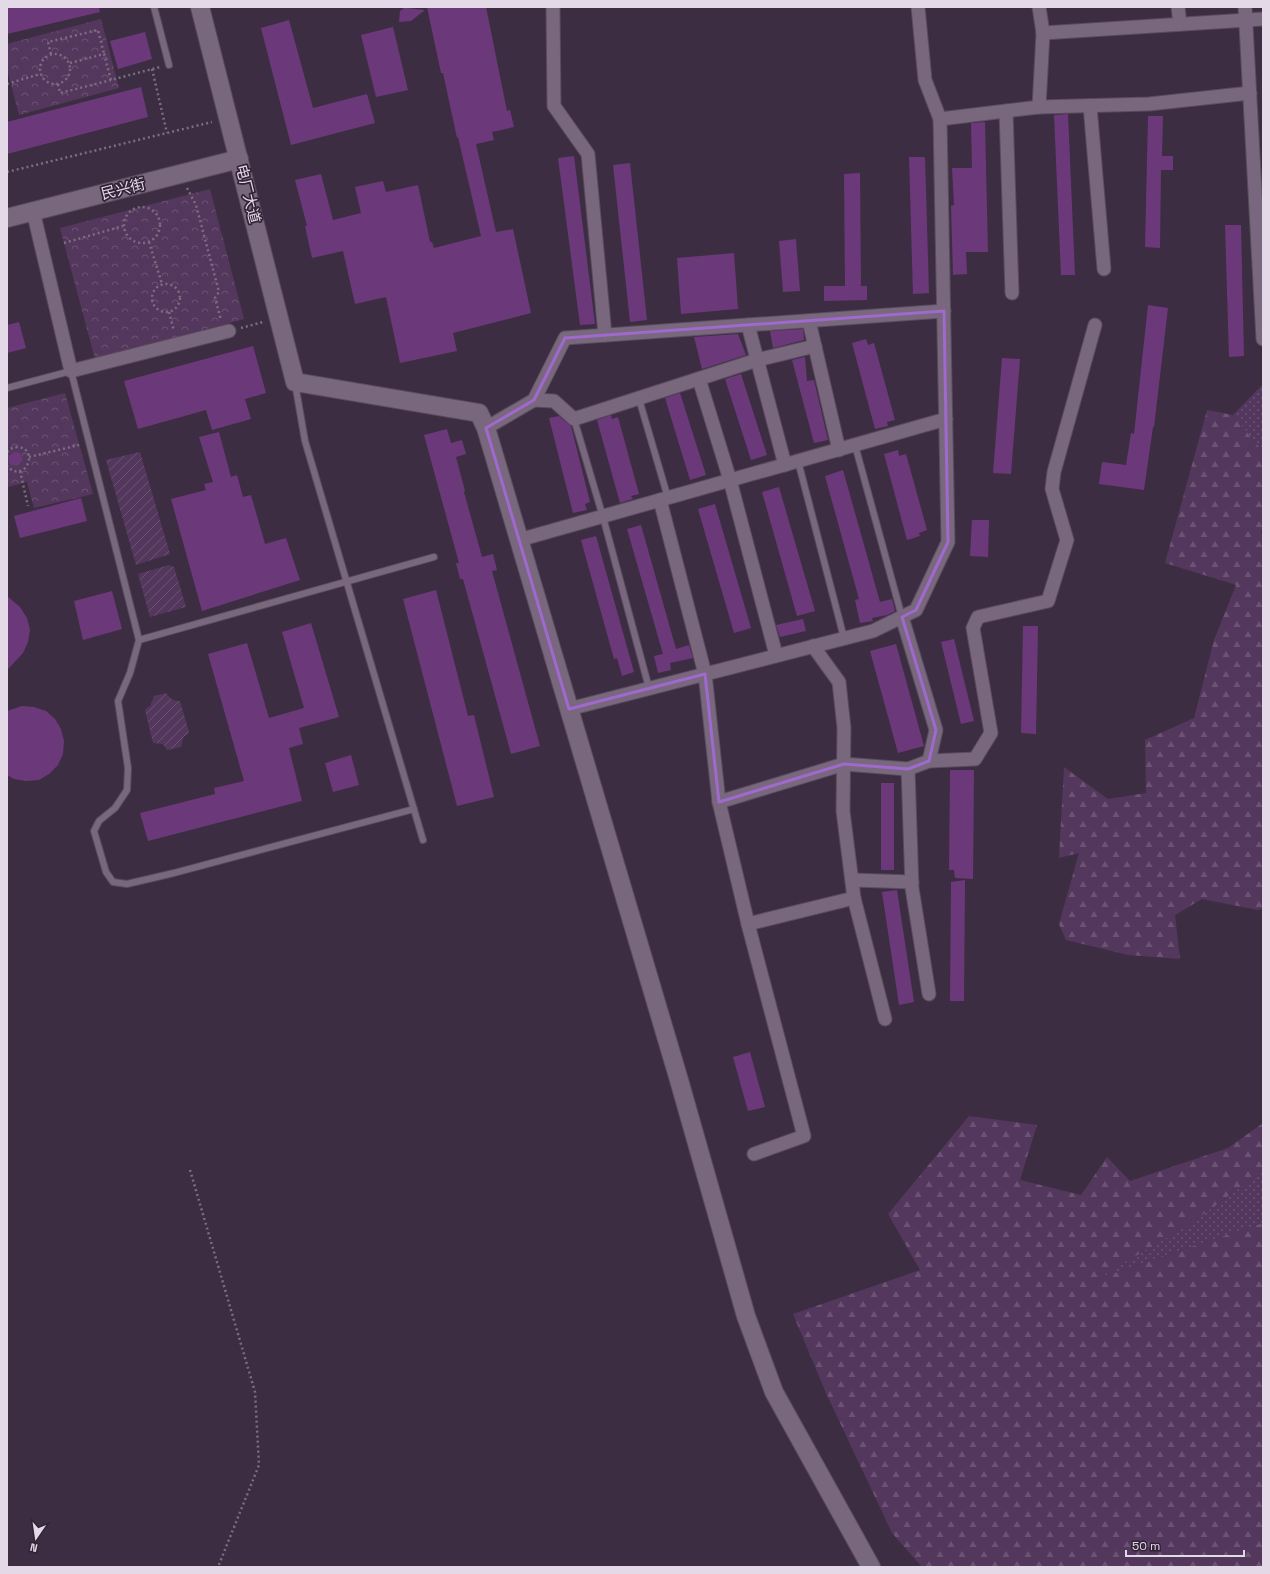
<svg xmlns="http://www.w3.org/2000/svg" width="1270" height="1574" font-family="'Space Grotesk','Noto Sans SC',sans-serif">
<defs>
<pattern id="grass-dots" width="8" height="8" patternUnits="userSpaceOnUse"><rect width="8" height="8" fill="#54375d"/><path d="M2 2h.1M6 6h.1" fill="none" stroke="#6c5374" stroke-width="1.8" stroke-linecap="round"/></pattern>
<pattern id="forest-firs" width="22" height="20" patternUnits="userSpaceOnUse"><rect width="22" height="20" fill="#54375d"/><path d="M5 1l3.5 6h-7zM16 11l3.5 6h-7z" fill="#6c5374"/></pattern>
<pattern id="park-crowns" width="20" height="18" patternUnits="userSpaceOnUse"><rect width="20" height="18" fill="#54375d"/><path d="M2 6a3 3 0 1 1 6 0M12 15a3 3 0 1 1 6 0" fill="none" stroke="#6c5374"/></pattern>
<pattern id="garden-furrows" width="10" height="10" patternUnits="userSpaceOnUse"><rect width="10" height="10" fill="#54375d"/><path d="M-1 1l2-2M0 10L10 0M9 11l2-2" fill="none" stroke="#6c5374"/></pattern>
</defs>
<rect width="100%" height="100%" fill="#3d2d42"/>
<g fill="url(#grass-dots)">
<path d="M1263 384V452L1233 415Z"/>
<path d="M1263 1171V1223L1151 1260 1092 1281 1190 1224Z"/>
</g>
<g fill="url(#forest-firs)">
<path d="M1207 410 1233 415 1263 452V524L1261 534 1263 535V908L1258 910 1202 899 1175 915 1180 959 1128 955 1066 940 1059 924 1079 853 1059 858 1064 767 1108 799 1146 793 1145 740 1194 718 1214 640 1236 585 1165 563Z"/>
<path d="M969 1116 1037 1125 1020 1180 1081 1195 1107 1157 1130 1181 1228 1148 1263 1123V1171L1190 1224 1095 1280 1151 1260 1263 1223V1567H922L892 1533 826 1393 793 1314 920 1270 888 1214Z"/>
</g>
<g fill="url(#park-crowns)">
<path d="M101 19 119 88 19 115 7 69V44Z"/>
<path d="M210 189 244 319 95 359 60 228Z"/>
<path d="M65 393 93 494 34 508 27 482 8 487 7 485V408Z"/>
</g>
<g fill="url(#garden-furrows)">
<path d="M140 452 170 554 136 565 106 460Z"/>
<path d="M169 565 174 567 186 607 150 617 138 574Z"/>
<path d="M166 693C170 699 174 701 180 701L189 732 183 738 181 747 167 750 163 744 153 743 145 710 150 706 154 696Z"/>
</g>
<g fill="#6b397a">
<path d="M7 7H99L100 12 7 34Z"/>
<path d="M427 7H486L507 111 510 110 514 127 492 132 494 140 476 144 496 232 513 229 531 313 453 333 457 351 400 363 386 297 355 304 343 251 312 258 305 226H307L295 180 321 174 333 220 361 213 355 187 383 181 386 192 418 185 430 242H432L434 248 481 236 458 137 457 138 443 73H441Z"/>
<path d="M404 8H407L425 10 411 21 399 22 400 11Z"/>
<path d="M289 20 313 108 367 94 375 123 291 145 261 28Z"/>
<path d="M393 27 408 90 376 97 361 35Z"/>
<path d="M145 32 152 59 118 69 110 41Z"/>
<path d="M141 87 148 117 7 154V122Z"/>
<path d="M1068 114 1075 275H1061L1054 115Z"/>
<path d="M1148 116H1163L1162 156H1173V170H1161L1160 248 1145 247Z"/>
<path d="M985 122 988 252H966L967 274 953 275 951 206 954 205 952 168H972L971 123Z"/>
<path d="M574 156 595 324 580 325 558 158Z"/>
<path d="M909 157H925L929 293 913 294Z"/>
<path d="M630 163 647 320 630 322 613 165Z"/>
<path d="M860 173 861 286H867V300L824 301V286H845L844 174Z"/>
<path d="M1225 225H1241L1244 356 1229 357Z"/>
<path d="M796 239 800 291 783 292 779 241Z"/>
<path d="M734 253 738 309 681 314 677 258Z"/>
<path d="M1148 305 1168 308 1154 427H1153L1144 490 1099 484 1102 462 1126 465 1131 433 1134 434Z"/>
<path d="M19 322 26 348 7 353V325Z"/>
<path d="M803 329 804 340 773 348 770 331Z"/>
<path d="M738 334 746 355 702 369 694 337Z"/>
<path d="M866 339 868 345 874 343 895 420 887 422 888 426 875 429 852 343Z"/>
<path d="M253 346 266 393 245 399 251 419 212 430 206 410 138 429 124 381Z"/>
<path d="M805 357 807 381 814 380 828 440 814 443 792 360Z"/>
<path d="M1002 358 1020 359 1011 474 993 473Z"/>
<path d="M741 374 767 455 751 460 725 379Z"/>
<path d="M680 393 706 475 690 480 665 398Z"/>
<path d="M611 415 612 419 618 417 639 494 631 496 633 499 620 503 597 420Z"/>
<path d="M559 416 571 426 590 502 585 504 587 510 573 513 549 418Z"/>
<path d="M447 429 451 443 462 440 466 454 456 457 465 491 464 492 482 557 493 554 497 570 492 571 540 746 511 754 463 579H460L456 563H459L424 435Z"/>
<path d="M219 432 231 477 237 475 243 497 251 495 265 544 286 538 300 580 202 611 171 499 206 490 204 484 213 482 199 437Z"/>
<path d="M898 450 899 456 906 454 927 530 919 533 920 536 907 540 884 454Z"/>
<path d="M14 452 20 453 23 460 17 466 10 464 8 457Z"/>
<path d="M843 470 880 602 892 599 895 611 887 615 872 618 873 621 860 623 855 600 859 599 825 476Z"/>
<path d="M779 487 815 611 797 616 762 492Z"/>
<path d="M81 498 87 521 20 538 14 516Z"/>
<path d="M715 504 751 628 734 633 698 509Z"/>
<path d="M972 520H989L988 557 970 556Z"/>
<path d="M641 525 676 649 689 645 693 658 670 663 671 670 658 673 654 656 663 654 627 529Z"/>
<path d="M596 536 634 672 622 676 617 658 614 659 581 540Z"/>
<path d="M436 590 468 716 474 715 494 797 457 806 403 599Z"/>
<path d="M112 591 122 629 83 640 74 601Z"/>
<path d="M7 596 20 607 27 618 30 630 28 642 23 653 7 670Z"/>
<path d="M803 619 806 631 780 637 776 625Z"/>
<path d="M311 623 339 717 299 728 303 744 289 748 302 801 148 841 140 813 215 794 214 788 244 781 208 654 247 643 269 718 304 708 282 632Z"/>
<path d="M1023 626H1038L1036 734 1021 733Z"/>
<path d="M954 639 974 721 961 724 941 642Z"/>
<path d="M896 644 924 746 898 753 870 651Z"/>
<path d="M22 706 34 707 46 711 55 719 61 729 64 741 63 754 58 765 49 774 39 780 26 781 14 779 7 775V711Z"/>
<path d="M351 755 359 785 333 792 325 763Z"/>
<path d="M950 770H974L973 879 955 878 954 870H949Z"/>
<rect x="881" y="783" width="13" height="87"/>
<path d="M965 880 964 1001H950L951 882Z"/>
<path d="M897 890 914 1002 899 1005 882 892Z"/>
<path d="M750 1052 765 1107 748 1111 733 1057Z"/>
</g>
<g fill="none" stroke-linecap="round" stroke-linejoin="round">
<g stroke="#594c5d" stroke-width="8">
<g id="lane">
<path d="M154 7 169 65"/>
<path d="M295 383 305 441 423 840"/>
<path d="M7 388 71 371 139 640 130 673 118 701 128 768 127 790 115 808 99 821 94 831 106 872 113 882 127 884 174 873 414 809"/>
<path d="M639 399 668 498"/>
<path d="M574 419 603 517 649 688"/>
<path d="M855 445 902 617"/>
<path d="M798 461 844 638"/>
<path d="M139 640 434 557"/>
</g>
</g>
<g stroke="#594c5d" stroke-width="15">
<g id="street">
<path d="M553 7 554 106 588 154 605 335"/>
<path d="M918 7 925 80 940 119"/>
<path d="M1039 7 1043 33"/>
<path d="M1178 7 1180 24"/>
<path d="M1245 7 1263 339"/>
<path d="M1090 106 1104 269"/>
<path d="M1039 107 1149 104 1250 93"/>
<path d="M1006 111 1012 293"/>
<path d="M33 211 71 371 229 331"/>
<path d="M809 321 839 450"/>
<path d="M748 325 785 465"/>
<path d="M699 379 730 480 776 655"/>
<path d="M534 400 554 401 574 419 757 360 815 346"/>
<path d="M486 428 534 400 565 338 944 311"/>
<path d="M660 500 705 674 719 802 748 924"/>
<path d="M519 540 946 419"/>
<path d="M902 617 936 730 929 761 908 769 912 888 929 994"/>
<path d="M813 646 839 682 844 728 843 811 854 898 885 1019"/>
<path d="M569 709 873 631 916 610 948 542 940 119 1039 107 1043 33 1263 19"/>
<path d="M929 761 975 759 991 733 973 628 978 617 1048 601 1067 540 1052 489 1054 472 1095 325"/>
<path d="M719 802 844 764 908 769"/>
<path d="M852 880 912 882"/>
<path d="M754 1154 804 1136 748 924 854 898"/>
</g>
</g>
<g stroke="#594c5d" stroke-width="20">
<g id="secondary">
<path d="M200 7 295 382 479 413 486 428 679 1080 746 1316 774 1392 871 1567"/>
<path d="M7 218 239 159"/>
</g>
</g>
<g stroke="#7c6e80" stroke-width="2.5" stroke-dasharray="2 3" stroke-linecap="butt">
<circle cx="55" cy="69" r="15"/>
<path d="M51 54 48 42 98 30 104 54"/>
<path d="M70 63 104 54 111 80 160 67"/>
<path d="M152 69 167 133"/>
<path d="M7 84 40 74"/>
<path d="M58 84 60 93 111 80"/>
<path d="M7 172 212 122"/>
<path d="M187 188 196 205 219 292 215 298 221 320"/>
<circle cx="142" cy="225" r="18"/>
<path d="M149 242 162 284"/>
<path d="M64 243 123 226"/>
<circle cx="166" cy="298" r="14"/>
<path d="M169 312 174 331"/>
<path d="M241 328 263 322"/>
<path d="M7 452C10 449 13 447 18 447 40 449 25 485 7 466"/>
<path d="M29 457 79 445"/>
<path d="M20 471 28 506"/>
<path d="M190 1170 255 1392 259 1465 218 1567"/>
</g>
<use href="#lane" stroke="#79677e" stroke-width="6"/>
<use href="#street" stroke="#79677e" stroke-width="13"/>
<use href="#secondary" stroke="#79677e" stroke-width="18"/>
</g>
<path fill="none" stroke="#9f69cd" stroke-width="3" stroke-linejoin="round" d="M944 311 948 542 916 610 902 617 936 730 929 761 908 769 844 764 719 802 705 674 569 709 486 428 534 400 565 338Z"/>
<g text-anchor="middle" stroke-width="3.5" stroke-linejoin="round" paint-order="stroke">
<g font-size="15" fill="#e3d9e7" stroke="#322337">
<text transform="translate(123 189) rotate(-14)" y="5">民兴街</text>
<text transform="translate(248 194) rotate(76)" y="5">电厂大道</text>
</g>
</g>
<rect width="1270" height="1574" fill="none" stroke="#e3d9e7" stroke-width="16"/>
<g transform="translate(36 1538) rotate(193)" stroke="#322337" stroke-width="3" paint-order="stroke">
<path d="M0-3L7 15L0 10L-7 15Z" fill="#e3d9e7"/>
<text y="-6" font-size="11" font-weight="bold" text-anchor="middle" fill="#e3d9e7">N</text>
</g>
<path d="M1126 1550v6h118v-6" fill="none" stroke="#e3d9e7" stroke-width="2"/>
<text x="1132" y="1550" font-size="12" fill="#e3d9e7" stroke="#322337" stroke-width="3" paint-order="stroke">50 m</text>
</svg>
